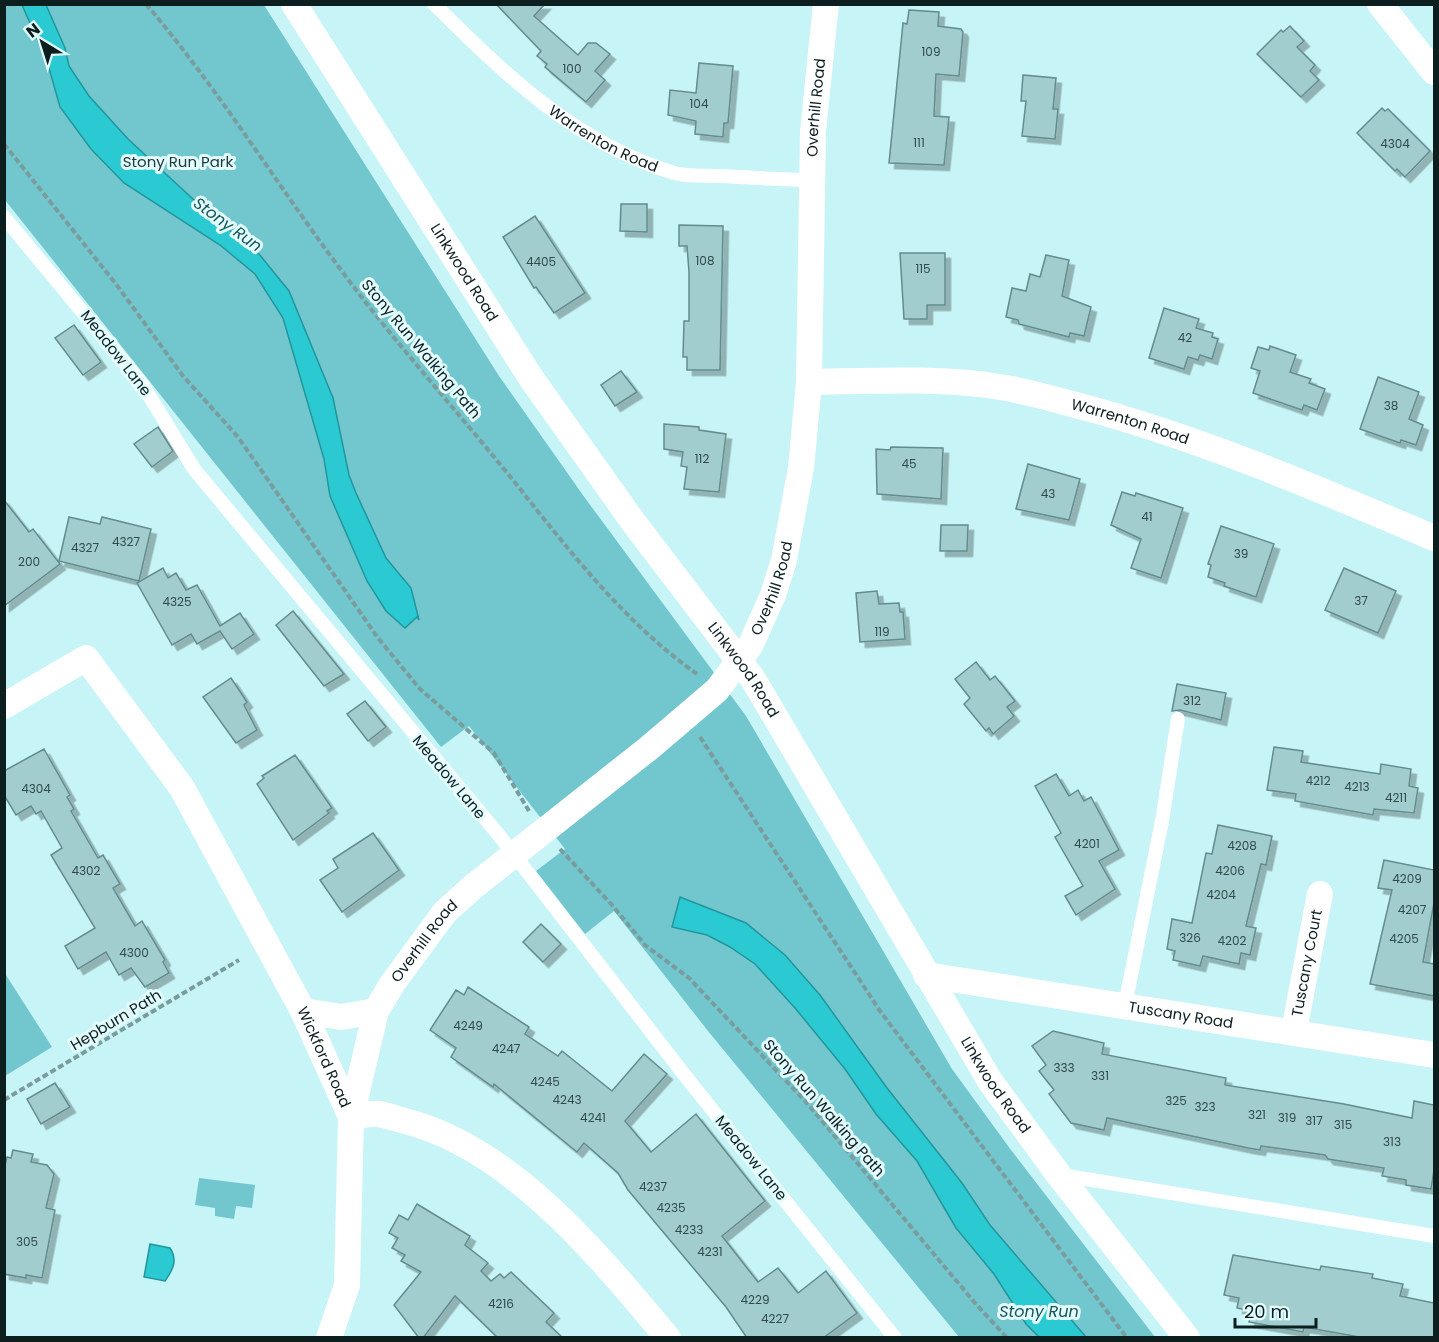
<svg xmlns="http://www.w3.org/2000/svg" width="1439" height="1342" font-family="Poppins,sans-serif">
<defs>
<filter id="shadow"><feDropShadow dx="5.5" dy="5.5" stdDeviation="0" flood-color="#0004"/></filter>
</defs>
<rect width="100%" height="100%" fill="#c7f4f6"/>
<g fill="#71c7cd">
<path d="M4 5H264L499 376 585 498 746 716 952 1069 1011 1150 1155 1337H959L708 1031 614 911 585 934 536 871 565 849 469 726 441 747 5 200Z"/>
<path d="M4 972 52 1047 5 1076H4Z"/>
<path d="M199 1178 255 1185 252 1208 236 1206 234 1219 215 1216V1208L195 1205Z"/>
</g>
<g fill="#2bc9d2" stroke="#22969c" stroke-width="1.5">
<path d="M22 5H46L65 48 69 66 89 96 128 139 207 212 259 254 289 291 333 398 349 475 356 493 386 558 411 588 419 620 417 617 405 628 386 611 367 581 330 496 324 459 283 318 255 274 220 245 124 183 91 149 60 107 47 61Z"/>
<path d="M680 897 746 923 785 955 820 995 887 1088 962 1183 990 1225 1086 1337H1039L1026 1324 994 1274 956 1228 917 1161 876 1114 845 1069 795 1008 755 964 730 947 707 935 672 927Z"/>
<path d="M150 1244 170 1248C178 1260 173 1270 165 1281L144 1277Z"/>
</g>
<g fill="#a1cdcf" stroke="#638c8e" stroke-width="1.5" filter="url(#shadow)">
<path d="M496 4H545L534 16 578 55 588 43H596L610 54 595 71 605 80 586 102 545 67 547 64 537 56 541 51Z"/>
<path d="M909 10 939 12 938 26 961 29 963 32 959 76 936 74 934 116 949 117 944 165 889 163 903 23 907 24Z"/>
<path d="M1290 26 1304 41 1297 47 1315 65 1310 71 1319 80 1301 97 1257 54 1281 30 1283 32Z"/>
<path d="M699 63 733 66 728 123H724L723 137 695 134 696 121 668 115 670 90 696 93Z"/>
<path d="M1023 75 1056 78 1053 109H1058L1055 139 1022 136 1026 101H1021Z"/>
<path d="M1382 108 1385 111 1388 109 1430 151 1405 177 1397 169 1395 171 1357 133Z"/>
<path d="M621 204H647V232L620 231Z"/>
<path d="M535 216 585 293 554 313 536 287 534 288 503 237Z"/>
<path d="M679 225 723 226 720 370H687V357H683L684 321H689V272L687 246H679Z"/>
<path d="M900 253H945V305H927V319H904Z"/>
<path d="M1046 255 1069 260 1062 296 1091 307 1084 336 1070 333 1069 337 1019 324 1018 320 1006 317 1012 288 1026 291 1030 274 1040 277Z"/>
<path d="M1164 308 1199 319 1196 328 1213 333 1212 337 1218 339 1212 359 1200 355 1198 360 1188 357 1184 369 1149 358Z"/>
<path d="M74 325 101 362 83 375 55 338Z"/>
<path d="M1270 346 1296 355 1290 372 1311 379 1309 383 1325 389 1317 410 1304 405 1302 410 1253 393 1260 371 1251 368 1258 347 1269 350Z"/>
<path d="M621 371 637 392 615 406 601 385Z"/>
<path d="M1378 377 1419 392 1409 419 1423 425 1416 445 1401 440 1400 443 1360 429Z"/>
<path d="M664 424 699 427V430L726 434 719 492 684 489 687 467 681 466 683 452 664 449Z"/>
<path d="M158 427 173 451 152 467 134 444Z"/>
<path d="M891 447 943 448 941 499 877 494 876 449 890 450Z"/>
<path d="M1028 464 1080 479 1069 520 1016 509Z"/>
<path d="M1122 492 1135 496 1136 493 1183 508 1161 578 1131 568 1141 539 1111 525Z"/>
<path d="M4 500 29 532 33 529 60 564 4 606Z"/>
<path d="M69 517 100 524 102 517 151 529 139 581 59 561Z"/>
<path d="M941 525H968L967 551H940Z"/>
<path d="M1221 526 1274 544 1256 597 1224 586 1225 583 1208 577 1211 565 1208 564Z"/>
<path d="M163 568 168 578 176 573 186 590 197 585 220 626 240 613 254 634 232 649 220 631 197 644 191 634 172 645 137 583Z"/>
<path d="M1344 568 1396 591 1378 633 1325 610Z"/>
<path d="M877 591 879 604 899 603 900 612H903L905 639 860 642 856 593Z"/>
<path d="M293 611 344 674 324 686 276 625Z"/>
<path d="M976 662 990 680 995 676 1015 701 1007 707 1014 716 993 734 989 728 986 731 964 704 970 698 955 679Z"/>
<path d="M231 678 247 702 244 705 257 730 236 743 203 697Z"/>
<path d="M1177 684 1226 693 1221 720 1180 710 1172 711Z"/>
<path d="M365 701 386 727 368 741 347 714Z"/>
<path d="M1274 747 1303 751 1301 762 1380 774 1381 764 1411 769 1409 786 1418 788 1414 813 1374 809 1373 815 1295 801 1296 794 1267 790Z"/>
<path d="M44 749 70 795 67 797 74 809 71 811 98 858 103 855 120 884 113 888 135 926 142 921 165 960 163 962 169 973 145 987 131 968 119 975 106 952 78 969 65 946 95 928 51 855 62 848 41 811 36 814 31 806 16 815 4 795V771Z"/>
<path d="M295 755 332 808 327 811 329 813 293 840 257 784 264 778 262 776Z"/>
<path d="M1056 774 1069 796 1078 790 1084 801 1091 797 1119 850 1099 861 1115 889 1076 915 1065 896 1083 886 1055 837 1061 833 1035 786Z"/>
<path d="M1218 825 1272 836 1266 865 1261 864 1246 926 1256 928 1250 955 1241 953 1239 964 1203 956 1200 966 1173 960 1175 951 1167 949 1172 919 1192 923 1206 853 1212 854Z"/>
<path d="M373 833 399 870 342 912 320 880 338 868 333 859Z"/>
<path d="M1384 860 1434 870V903L1423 962 1434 964V996L1370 984 1392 890 1378 888Z"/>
<path d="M541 924 561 944 543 962 523 942Z"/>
<path d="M468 987 529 1027 525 1034 558 1056 562 1051 612 1091 644 1054 667 1074 625 1121 651 1152 696 1114 765 1201 722 1236 758 1282 778 1268 798 1293 826 1271 857 1313 823 1338H747L726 1307 628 1190 618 1173 584 1143 577 1152 494 1084 493 1087 451 1057 456 1048 430 1030 456 990 464 995Z"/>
<path d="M1053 1031 1104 1043 1102 1054 1226 1078 1225 1085 1344 1104 1412 1118 1414 1101 1434 1105V1170L1431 1189 1406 1185V1180L1382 1176 1384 1168 1328 1159 1325 1155 1261 1146 1260 1150 1248 1148 1107 1118 1104 1130 1071 1123 1049 1094 1054 1090 1039 1071 1046 1065 1032 1046Z"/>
<path d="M55 1083 70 1107 41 1124 27 1099Z"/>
<path d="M13 1150 33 1154 31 1162 47 1165 54 1174 46 1208 55 1210 42 1278 26 1275V1278L4 1274V1169L7 1157 11 1158Z"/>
<path d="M417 1204 470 1236 465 1245 488 1263 481 1271 491 1281 500 1274 504 1278 511 1272 554 1313 546 1322 563 1338H498L455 1296 423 1338H419L394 1305 421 1272 401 1261 405 1255 392 1248 398 1238 389 1233 399 1215 408 1220Z"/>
<path d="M1233 1255 1320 1270 1321 1266 1373 1274 1372 1278 1403 1284 1400 1296 1434 1303V1338H1365L1304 1327 1303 1332 1249 1322 1251 1311 1237 1308 1239 1298 1224 1295Z"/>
</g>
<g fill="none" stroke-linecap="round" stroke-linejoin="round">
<g stroke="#7a9c9d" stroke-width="4" stroke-dasharray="6 3" stroke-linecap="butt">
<path d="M146 4C221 92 280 190 350 282 400 348 456 410 508 474 566 546 621 620 697 674"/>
<path d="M4 144 116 284 183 376 238 437 378 638 420 689 494 753 529 811"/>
<path d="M700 737 880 1011 1127 1338"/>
<path d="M560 849 612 905 645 945 689 978 806 1102 975 1303 1007 1338"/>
<path d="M4 1100 239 960"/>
</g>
<g stroke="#fff" stroke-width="14">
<path id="s1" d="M434 4C506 75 575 143 674 173 688 177 706 175 720 176 750 177 780 180 811 180"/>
<path d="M4 217 142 384 194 469 498 834 690 1082 895 1338"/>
<path d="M1125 1005 1162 821 1178 719"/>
<path d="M1061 1175 1434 1236"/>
</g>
<g stroke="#fff" stroke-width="26">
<path id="s2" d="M294 4 531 378 634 523 753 679 990 1081 1058 1174 1187 1338"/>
<path d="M1380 4 1434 72"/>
<path id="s3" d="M809 382C872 381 937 377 1000 387 1033 392 1066 403 1098 411 1214 444 1324 491 1434 538"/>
<path id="s4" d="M4 706 86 658 182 788 303 1011 351 1117"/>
<path id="s5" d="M926 975 1434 1055"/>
<path d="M303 1011 341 1017 376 1011"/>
<path id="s6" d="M1294 1031 1320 894"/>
<path d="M351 1117C360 1116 370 1113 378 1114 387 1115 396 1119 405 1121 512 1148 599 1256 668 1338"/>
<path id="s7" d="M329 1338 347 1285 351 1117 376 1011 392 984 445 912 474 886 649 748 717 690 750 646 773 595 784 560 801 468 809 382 813 131 826 4"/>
</g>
</g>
<g text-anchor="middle" stroke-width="6" stroke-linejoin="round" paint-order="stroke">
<g font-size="12" fill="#324a4b">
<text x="931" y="56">109</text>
<text x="572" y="73">100</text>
<text x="699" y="108">104</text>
<text x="919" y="147">111</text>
<text x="1395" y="148">4304</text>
<text x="705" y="265">108</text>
<text x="541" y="266">4405</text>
<text x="923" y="273">115</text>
<text x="1185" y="342">42</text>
<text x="1391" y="410">38</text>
<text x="702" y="463">112</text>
<text x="909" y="468">45</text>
<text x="1048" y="498">43</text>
<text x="1147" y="521">41</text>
<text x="126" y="546">4327</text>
<text x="85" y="552">4327</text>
<text x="1241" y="558">39</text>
<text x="29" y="566">200</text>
<text x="1361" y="605">37</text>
<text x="177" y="606">4325</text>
<text x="882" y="636">119</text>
<text x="1192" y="705">312</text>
<text x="1318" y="785">4212</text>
<text x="1357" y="791">4213</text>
<text x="36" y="793">4304</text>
<text x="1396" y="802">4211</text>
<text x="1087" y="848">4201</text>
<text x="1242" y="850">4208</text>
<text x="86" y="875">4302</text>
<text x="1230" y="875">4206</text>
<text x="1407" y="883">4209</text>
<text x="1221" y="899">4204</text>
<text x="1412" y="914">4207</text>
<text x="1190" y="942">326</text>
<text x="1404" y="943">4205</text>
<text x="1232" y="945">4202</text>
<text x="134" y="957">4300</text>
<text x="468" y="1030">4249</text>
<text x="506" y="1053">4247</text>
<text x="1064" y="1072">333</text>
<text x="1100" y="1080">331</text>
<text x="545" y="1086">4245</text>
<text x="567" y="1104">4243</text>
<text x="1176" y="1105">325</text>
<text x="1205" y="1111">323</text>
<text x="1257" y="1119">321</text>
<text x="593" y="1122">4241</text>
<text x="1287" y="1122">319</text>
<text x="1314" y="1125">317</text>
<text x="1343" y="1129">315</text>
<text x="1392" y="1146">313</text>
<text x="653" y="1191">4237</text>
<text x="671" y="1212">4235</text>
<text x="689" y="1234">4233</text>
<text x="27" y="1246">305</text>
<text x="710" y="1256">4231</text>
<text x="755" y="1304">4229</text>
<text x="501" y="1308">4216</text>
<text x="775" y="1323">4227</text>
</g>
<g font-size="15" fill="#0d1e1f" stroke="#e3fdff">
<text dy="5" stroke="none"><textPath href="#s7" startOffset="1407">Overhill Road</textPath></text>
<text dy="5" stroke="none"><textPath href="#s1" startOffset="218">Warrenton Road</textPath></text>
<text dy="5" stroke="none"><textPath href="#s2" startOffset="318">Linkwood Road</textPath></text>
<text transform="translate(421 349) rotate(50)" y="5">Stony Run Walking Path</text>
<text transform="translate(116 353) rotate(52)" y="5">Meadow Lane</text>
<text dy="5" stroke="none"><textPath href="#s3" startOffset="326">Warrenton Road</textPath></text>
<text dy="5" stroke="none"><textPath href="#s7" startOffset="922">Overhill Road</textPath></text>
<text dy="5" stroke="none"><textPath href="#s2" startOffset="804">Linkwood Road</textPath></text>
<text transform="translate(449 777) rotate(50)" y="5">Meadow Lane</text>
<text dy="5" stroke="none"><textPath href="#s7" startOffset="418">Overhill Road</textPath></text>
<text dy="5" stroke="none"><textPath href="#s6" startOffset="69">Tuscany Court</textPath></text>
<text dy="5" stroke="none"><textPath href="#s5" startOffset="258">Tuscany Road</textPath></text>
<text transform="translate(116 1020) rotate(-31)" y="5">Hepburn Path</text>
<text dy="5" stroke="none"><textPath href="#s4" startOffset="561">Wickford Road</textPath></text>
<text dy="5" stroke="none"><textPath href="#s2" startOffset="1290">Linkwood Road</textPath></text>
<text transform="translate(824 1108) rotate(49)" y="5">Stony Run Walking Path</text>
<text transform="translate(751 1158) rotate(51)" y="5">Meadow Lane</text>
</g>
<g font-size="15" fill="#213a3b" stroke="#e3fdff">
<text x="178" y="167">Stony Run Park</text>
</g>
<g font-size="16" font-style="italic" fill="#165457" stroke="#e3fdff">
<text transform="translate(228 224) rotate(36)" y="6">Stony Run</text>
<text x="1039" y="1317">Stony Run</text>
</g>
</g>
<rect width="1439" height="1342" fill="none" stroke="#0d1e1f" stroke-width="12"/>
<g transform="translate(42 42) rotate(322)" stroke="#e3fdff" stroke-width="4.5" paint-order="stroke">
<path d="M0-4.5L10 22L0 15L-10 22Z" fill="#0d1e1f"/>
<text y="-9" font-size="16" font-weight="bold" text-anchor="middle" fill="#0d1e1f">N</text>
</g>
<path d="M1235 1318v9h81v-9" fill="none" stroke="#0d1e1f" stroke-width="3"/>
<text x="1244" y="1318" font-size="18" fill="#0d1e1f" stroke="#e3fdff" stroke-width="4.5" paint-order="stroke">20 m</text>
</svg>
